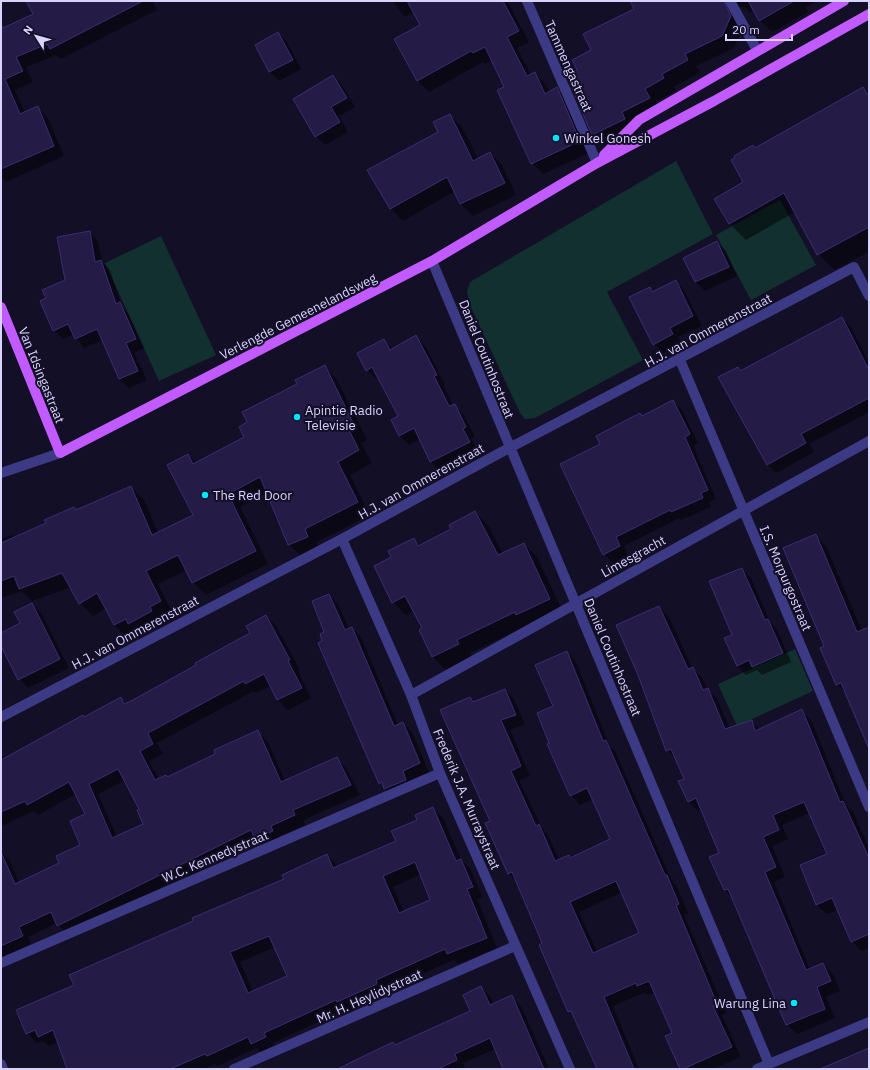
<svg xmlns="http://www.w3.org/2000/svg" width="870" height="1070" font-family="'IBM Plex Sans',sans-serif">
<rect width="100%" height="100%" fill="#130f26"/>
<g fill="#12302f">
<path d="M676 161 713 234 607 292 643 360 535 418 525 419 520 413 469 303 467 291 470 282Z"/>
<path d="M780 200 816 265 751 300 716 235Z"/>
<path d="M161 236 216 355 159 381 105 263Z"/>
<path d="M795 649 813 691 737 726 718 684Z"/>
</g>
<g fill="#0007" fill-rule="evenodd">
<path d="M27 1H152L157 10 61 59 57 55 26 67 33 82 15 90 25 113 38 108 48 118 64 156 6 182 1 176V29L34 15Z"/>
<path d="M392 1H507L529 42 517 48 531 75 535 73 546 85 550 93 557 89 568 100 591 152 543 174 532 163 506 87 492 60 485 64 483 62 429 92 418 81 396 40 421 25 414 12 405 17Z"/>
<path d="M631 1H816L806 7 808 12 772 32 759 20 753 8 751 13 745 7H739L743 29 734 48 696 66 700 72 674 87 676 91 656 101 661 111 633 125 637 132 605 147 593 135 570 81 576 78 593 51 635 9Z"/>
<path d="M278 33 287 42 301 69 279 81 270 72 256 45Z"/>
<path d="M333 76 342 85 355 107 339 116 348 132 325 145 316 136Z"/>
<path d="M863 88 869 94V252L834 270 818 254 795 212 746 240 730 224 716 199 745 182 755 149Z"/>
<path d="M450 115 462 127 478 159 490 153 502 165 516 195 473 216 461 204 455 191 403 221 391 209 369 170 439 133Z"/>
<path d="M89 232 98 241 102 262 110 270 122 307 128 313 144 348 134 353 147 380 129 388 119 379 102 340 84 348 74 334 63 339 54 330 48 299 66 280Z"/>
<path d="M717 242 726 251 737 276 705 291 696 282 685 258Z"/>
<path d="M675 281 684 290 702 326 678 337 682 344 663 353 654 344 650 288 654 292Z"/>
<path d="M842 318 851 327 869 363V412L809 444 814 452 776 473 767 464 738 368 742 371Z"/>
<path d="M416 337 425 346 445 384 443 385 453 405H454L463 414 475 437 471 438 478 451 440 471 431 462 420 439 409 445 400 436 392 420 399 417 379 378 376 379 367 370 384 340 393 349Z"/>
<path d="M325 367 337 380 367 440 361 443 372 463 350 475 370 515 317 542 320 550 302 557 289 544 268 493 240 507 268 564 206 595 193 582 187 570 158 584 173 614 162 620 164 624 142 636 138 632 127 638 114 625 106 608 93 616 80 603 71 587 32 601 22 591 1 598V539L12 535 15 538 47 524 74 508 77 511 131 487 144 500 158 533 194 515 188 455 196 463 245 437 298 384Z"/>
<path d="M673 401 682 410 698 443 693 446 716 499 709 502 711 507 681 520 679 518 624 546 628 555 613 563 604 554 601 445Z"/>
<path d="M475 512 488 525 503 554 524 544 537 557 563 612 528 625 470 653 472 657 446 670 433 657 420 630 423 629 414 611 406 615 393 602V558L414 539 420 546 452 529Z"/>
<path d="M815 535 826 546 862 631 869 628V748L847 694 837 684 825 647Z"/>
<path d="M742 569 751 578 770 622 777 629 791 662 762 675 757 670 746 675 737 666 733 635Z"/>
<path d="M329 595 338 604 349 629 352 628 361 637 398 725 403 723 412 732 429 773 411 780 415 789 394 797 380 783 324 641Z"/>
<path d="M32 604 41 613 69 668 28 688 19 679 1 639V634L21 624Z"/>
<path d="M659 607 669 617 692 668 702 678 707 689 717 699 730 729 751 721 760 730 801 710 811 720 846 805 853 812 869 848V951L868 948 861 951 852 941 838 910 827 914 817 905 801 866 828 854 810 813 782 825 788 839 772 846 785 877 774 882 810 970 823 964 833 974 840 991 826 997 835 1018 797 1034 787 1024 732 898 725 890 720 853 702 809 698 811 688 801 685 779 677 760 667 750Z"/>
<path d="M266 616 276 626 300 670 298 671 311 698 288 710 278 700 270 686 256 693 254 691 157 743 163 754 149 761 159 779 167 778 217 754 258 732 268 742 285 781 336 758 346 768 360 795 303 820 305 825 280 836 283 841 266 849 258 841 208 865V867L161 887 162 889 68 935 57 923 28 937 32 947 1 960V852L10 861 19 883 61 863 81 846 86 814 76 794 38 815 34 811 1 826V813L30 800 29 798 1 811V754L5 759 56 730 121 699 126 704 131 702 241 640 251 633ZM125 780 140 809 145 824 117 837 98 794Z"/>
<path d="M567 652 576 662 610 747 615 751 672 881 676 885 688 913 684 915 726 1013 722 1015 741 1057 713 1069H681L673 1034 655 992 647 995 645 992 613 1006 639 1069H598L575 1018 569 1011 544 944 517 882 508 873 491 821 470 698 474 703 505 690 514 699 525 724 510 730 530 776 519 780 542 828 548 835 559 860 568 856 570 858 611 840 593 799 580 805 571 795 551 744 554 707ZM622 892 640 933 597 952 579 912Z"/>
<path d="M433 808 443 818 461 859 471 870 482 897 477 899 497 948 458 964 454 960 385 990 387 994 348 1011 346 1009 273 1043 275 1047 262 1053 256 1048 218 1066 215 1064 203 1069H68L58 1042 49 1046 43 1041 37 1043 27 1033 75 986 195 922 285 879 327 855 338 867 397 841ZM421 874 432 900 404 912 393 887ZM275 947 288 976 253 992 240 962Z"/>
<path d="M480 987 490 996 494 1005 512 997 521 1006 549 1069H505L496 1049 463 1063 466 1069H334L349 1062 350 1064 393 1043 396 1045 472 1012Z"/>
</g>
<g fill="#241b47" stroke="#3b2d73" fill-rule="evenodd">
<path d="M26 1H143L50 49 47 44 16 57 23 71 5 79 20 114 38 106 54 146 1 169V24L3 28 33 14Z"/>
<path d="M407 1H503L519 31 507 37 527 76 535 72 545 94 557 87 580 141 531 164 497 90 504 87 485 47 473 53 471 51 417 81 394 39 420 25Z"/>
<path d="M630 1H724L731 16 722 36 685 54 688 60 662 74 664 78 645 89 650 98 622 112 625 119 592 135 569 81 575 77 572 72 577 70 572 60 591 50 583 34 634 9Z"/>
<path d="M748 1H794L759 21Z"/>
<path d="M278 32 293 60 269 72 255 45Z"/>
<path d="M333 75 347 98 331 107 340 122 315 137 293 99Z"/>
<path d="M863 87 869 97V227L817 255 784 193 729 224 714 199 743 182 731 160 735 158 734 156 753 145 755 148Z"/>
<path d="M450 114 473 161 490 152 505 183 460 204 447 177 390 209 367 170 438 132 433 122Z"/>
<path d="M90 231 95 262 101 260 116 304 120 302 136 339 126 343 138 371 119 379 97 329 75 339 68 324 53 331 40 301 46 298 42 290 65 280 57 237Z"/>
<path d="M717 241 729 267 695 282 683 258Z"/>
<path d="M676 280 693 316 670 328 673 334 653 345 629 297 650 287 652 292Z"/>
<path d="M842 317 869 370V398L801 434 806 443 767 465 718 377 738 367 740 371Z"/>
<path d="M416 335 437 375 434 376 449 406 455 404 466 427 463 429 470 442 430 462 414 428 399 436 391 420 398 416 372 367 366 371 357 353 384 339 390 350Z"/>
<path d="M325 365 355 427 349 430 359 450 338 462 358 502 305 529 308 537 288 545 260 477 228 494 256 551 192 583 178 555 146 571 161 601 150 607 152 611 128 624 126 619 114 625 97 593 79 604 62 573 19 589 14 576 1 581V543L46 523 44 520 74 507 76 510 131 486 152 535 193 515 167 465 188 454 193 464 244 437 239 427 247 422 242 412 297 384 295 380Z"/>
<path d="M673 400 690 434 685 437 708 490 701 493 703 498 671 512 670 510 616 537 620 546 603 555 560 464 600 444 596 436 640 413 642 416Z"/>
<path d="M475 511 498 555 524 543 550 599 516 615 515 612 457 640 459 644 432 657 419 630 422 628 405 596 392 603 374 566 391 557 388 551 414 538 418 546 451 529 449 525Z"/>
<path d="M816 534 857 632 869 627V749L841 683 836 685 820 648 824 646 783 548Z"/>
<path d="M742 568 765 620 768 619 783 653 752 667 749 660 737 666 724 638 732 635 709 581Z"/>
<path d="M329 594 345 630 352 627 394 726 403 722 420 763 403 771 406 780 384 789 382 782 379 784 318 643 322 641 320 634 324 632 312 601Z"/>
<path d="M32 603 60 659 18 680 1 646V633L20 623 14 612Z"/>
<path d="M659 606 688 669 693 667 703 690 708 688 725 729 752 720 755 731 802 709 840 802 843 801 869 858V934L851 942 832 898 816 905 800 865 827 854 804 802 773 815 779 830 763 837 776 867 765 872 806 970 823 963 831 981 817 987 825 1009 786 1025 728 889 724 890 709 857 719 853 696 798 688 802 678 781 684 779 671 749 666 751 638 675 616 625Z"/>
<path d="M266 615 290 660 288 661 302 688 277 700 264 674 245 684 244 681 148 733 153 744 140 751 155 780 166 775 167 777 215 754 214 750 258 730 281 782 337 757 351 785 293 810 295 815 271 826 273 831 255 839 251 830 57 926 51 912 19 927 23 936 1 946V852L15 884 59 863 56 856 80 845 70 821 85 814 69 782 27 805 25 801 1 812V760L83 715 84 717 121 697 124 704 131 701 196 665 195 663 250 633 246 626ZM118 769 139 809 137 810 143 824 112 838 89 784Z"/>
<path d="M567 651 603 741 606 740 665 875H667L679 904 676 905 717 1004 713 1006 732 1047 683 1069H680L665 1036 672 1033 649 981 637 986 636 983 604 997 634 1069H597L571 1011 568 1012 539 945 542 943 512 872 508 874 485 823 490 821 440 710 470 697 473 702 505 689 516 715 501 720 521 766 511 771 536 826 539 824 555 861 569 855 570 858 610 839 587 788 570 796 547 744 549 743 537 713 553 706 535 665ZM616 881 639 933 593 953 570 902Z"/>
<path d="M433 807 456 861 461 859 473 887 467 889 487 938 447 954 445 949 376 980 377 984 337 1002 336 1000 264 1033 266 1037 251 1044 248 1037 207 1056 205 1054 170 1069H67L53 1030 38 1037 35 1030 26 1034 16 1010 74 985 69 975 193 921 192 918 284 879 282 875 327 854 333 868 396 841 391 831 417 820 415 815ZM415 862 430 900 399 913 383 876ZM269 936 287 976 248 993 230 952Z"/>
<path d="M481 986 490 1005 512 995 544 1069H503L490 1038 455 1054 457 1060 438 1069H337L393 1042 395 1045 470 1011 463 995Z"/>
<path d="M869 1048V1069H820Z"/>
</g>
<g fill="none" stroke-linecap="round" stroke-linejoin="round">
<g stroke="#3d3a85" stroke-width="10">
<path d="M527 1 597 163"/>
<path d="M730 1 757 50"/>
<path d="M432 261 769 1064"/>
<path d="M680 360 869 807"/>
<path d="M1 473 60 453"/>
<path d="M342 539 411 695 440 773 570 1069"/>
<path d="M411 695 869 441"/>
<path d="M1 717 342 539 509 448 854 267 869 296"/>
<path d="M1 963 440 773"/>
<path d="M1 1064 3 1069"/>
<path d="M234 1069 515 946"/>
<path d="M757 1069 869 1022"/>
</g>
<g stroke="#c25bff" stroke-width="10">
<path d="M604 155 639 120 844 1"/>
<path d="M1 307 60 453 432 261 597 163 714 101 869 14"/>
</g>
</g>
<g fill="#00e5ff" stroke="#130f26" stroke-width="1.5">
<circle cx="556" cy="138" r="4"/>
<circle cx="297" cy="417" r="4"/>
<circle cx="205" cy="495" r="4"/>
<circle cx="794" cy="1003" r="4"/>
</g>
<g text-anchor="middle" stroke-width="4" stroke-linejoin="round" paint-order="stroke">
<g font-size="13" fill="#d9d4ff" stroke="#130f26">
<text transform="translate(569 66) rotate(66)" y="5">Tammengastraat</text>
<text transform="translate(298 316) rotate(-27)" y="5">Verlengde Gemeenelandsweg</text>
<text transform="translate(708 330) rotate(-28)" y="5">H.J. van Ommerenstraat</text>
<text transform="translate(487 359) rotate(68)" y="5">Daniel Coutinhostraat</text>
<text transform="translate(42 375) rotate(68)" y="5">Van Idsingastraat</text>
<text transform="translate(421 481) rotate(-29)" y="5">H.J. van Ommerenstraat</text>
<text transform="translate(633 556) rotate(-29)" y="5">Limesgracht</text>
<text transform="translate(786 578) rotate(67)" y="5">I.S. Morpurgostraat</text>
<text transform="translate(135 632) rotate(-28)" y="5">H.J. van Ommerenstraat</text>
<text transform="translate(613 657) rotate(67)" y="5">Daniel Coutinhostraat</text>
<text transform="translate(467 799) rotate(67)" y="5">Frederik J.A. Murraystraat</text>
<text transform="translate(215 856) rotate(-23)" y="5">W.C. Kennedystraat</text>
<text transform="translate(369 996) rotate(-24)" y="5">Mr. H. Heylidystraat</text>
</g>
<g font-size="13" fill="#d9d4ff" stroke="#130f26" text-anchor="start">
<text x="564" y="143">Winkel Gonesh</text>
<text x="305" y="415">Apintie Radio<tspan x="305" dy="15">Televisie</tspan></text>
<text x="213" y="500">The Red Door</text>
<text x="786" y="1008" text-anchor="end">Warung Lina</text>
</g>
</g>
<rect width="870" height="1070" fill="none" stroke="#d9d4ff" stroke-width="4"/>
<g transform="translate(36 36) rotate(307)" stroke="#130f26" stroke-width="3" paint-order="stroke">
<path d="M0-3L7 15L0 10L-7 15Z" fill="#d9d4ff"/>
<text y="-6" font-size="11" font-weight="bold" text-anchor="middle" fill="#d9d4ff">N</text>
</g>
<path d="M726 34v6h66v-6" fill="none" stroke="#d9d4ff" stroke-width="2"/>
<text x="732" y="34" font-size="12" fill="#d9d4ff" stroke="#130f26" stroke-width="3" paint-order="stroke">20 m</text>
</svg>
